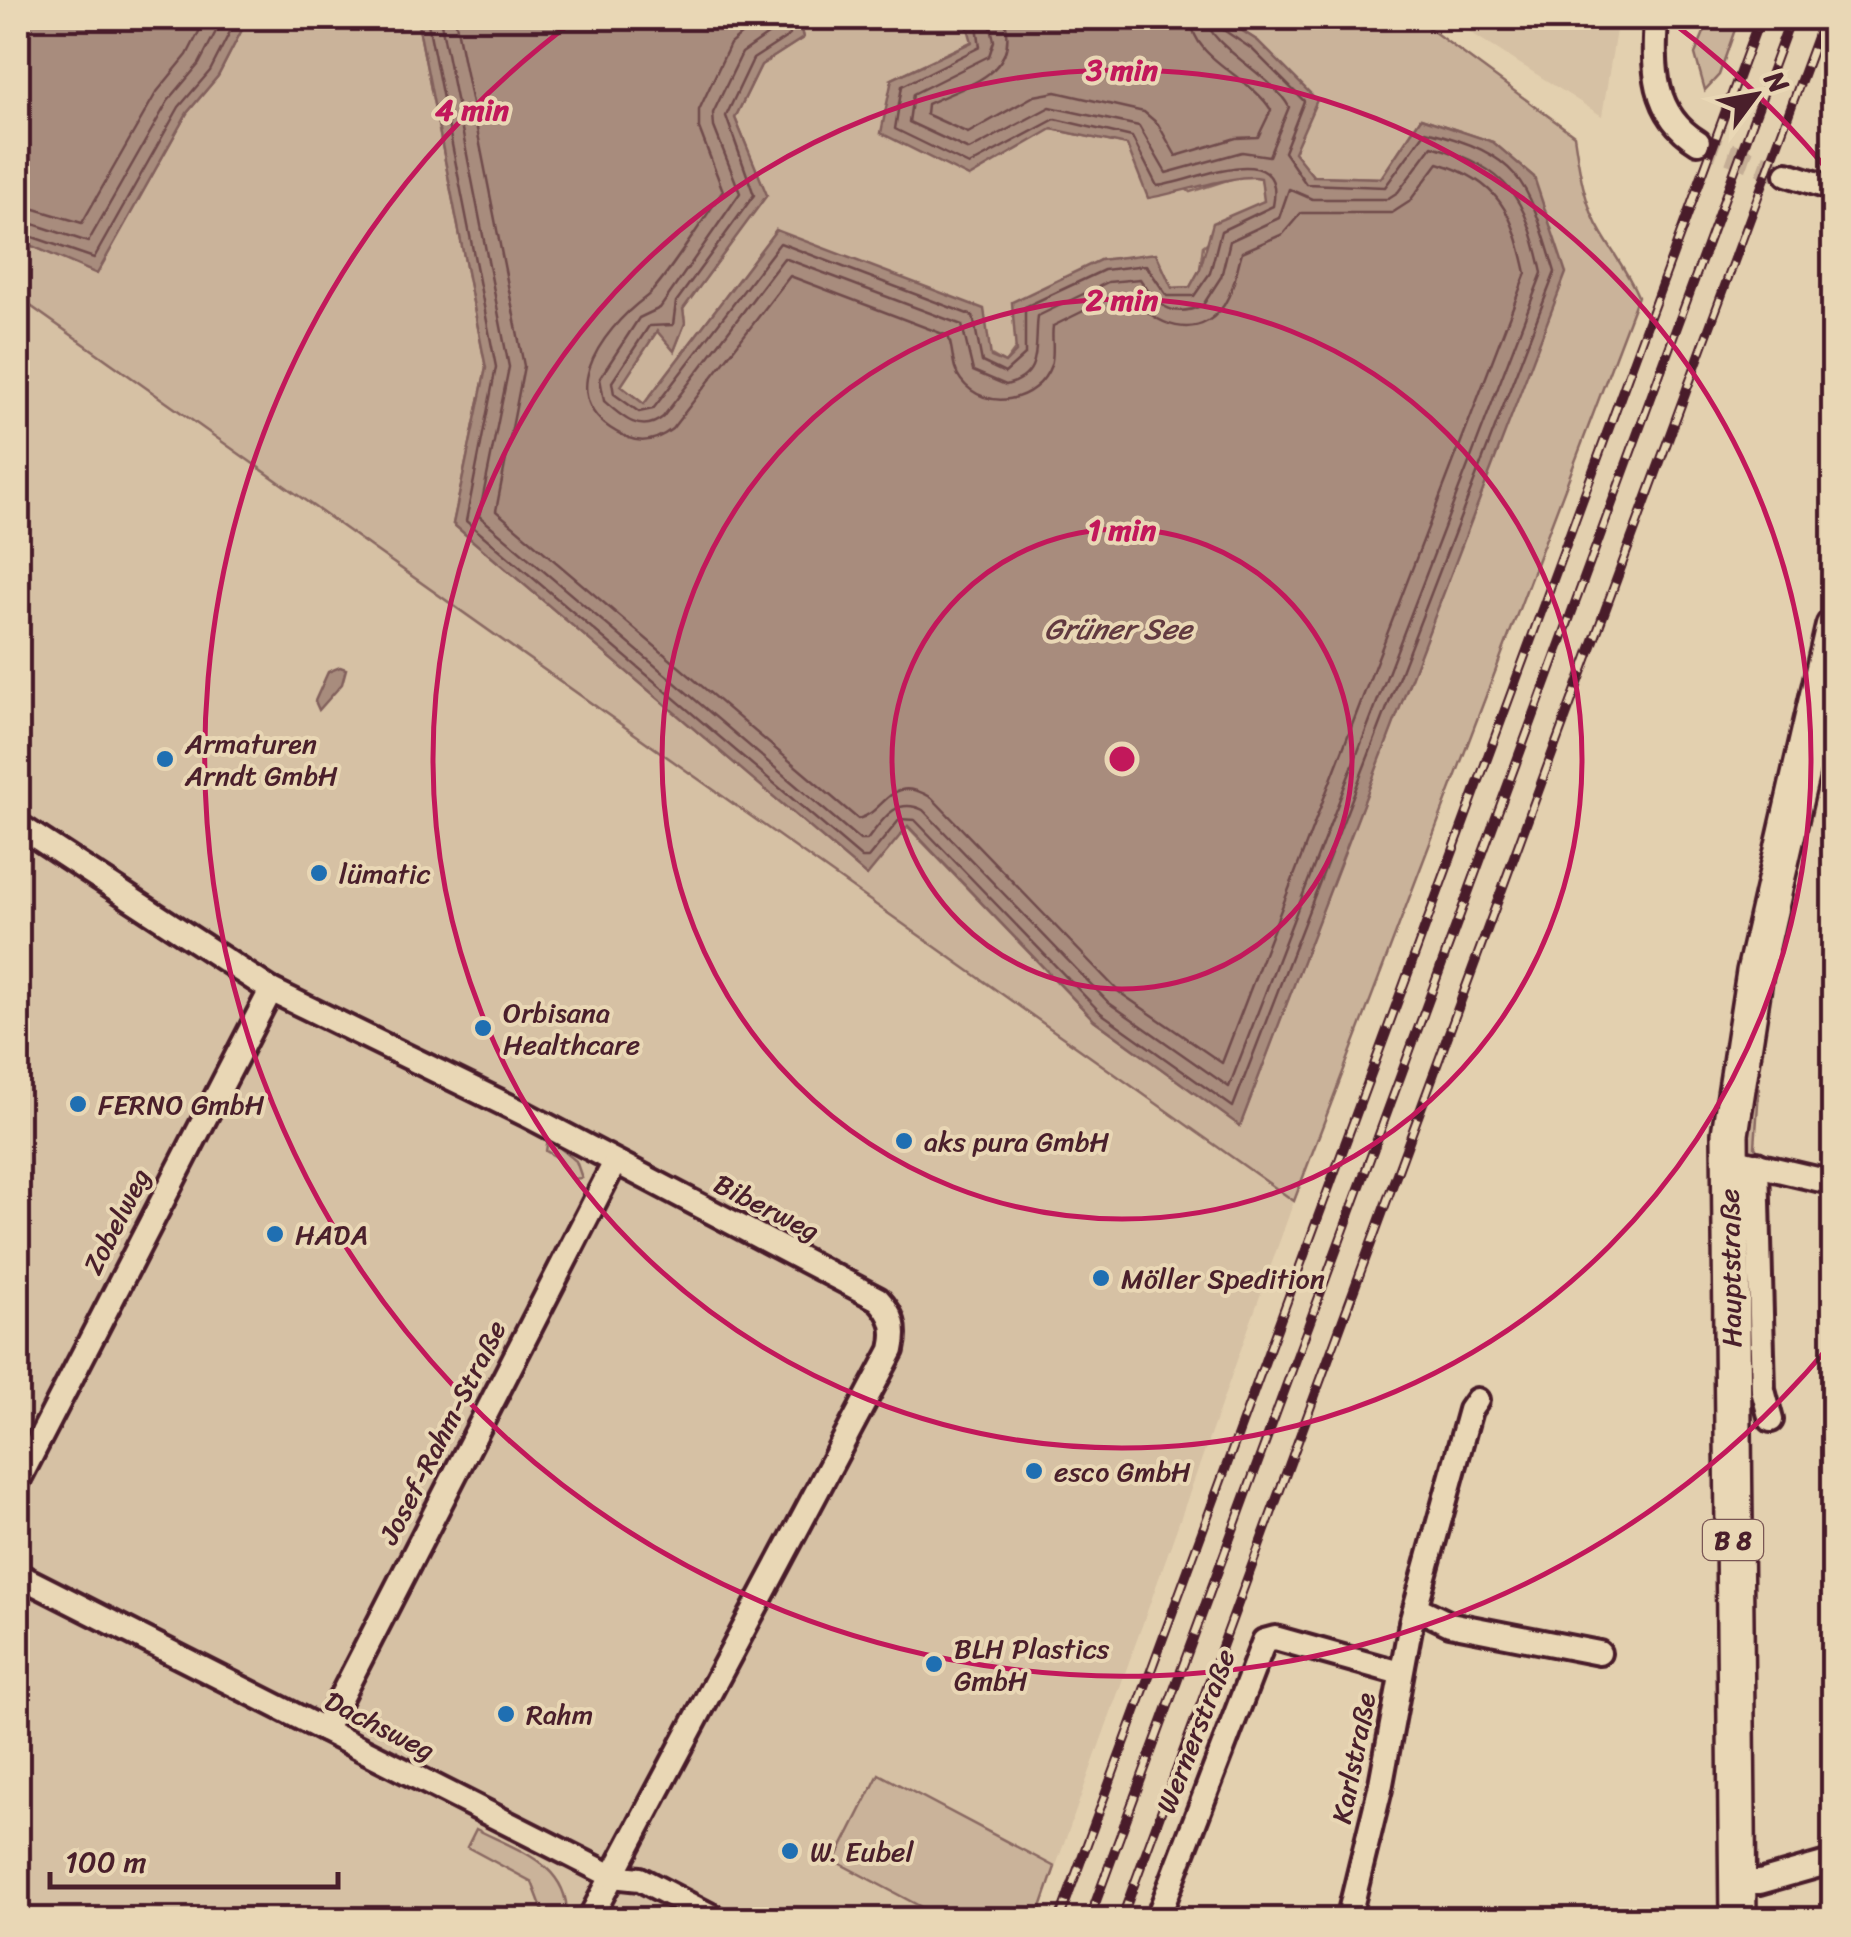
<svg xmlns="http://www.w3.org/2000/svg" width="1851" height="1937" font-family="Sriracha,sans-serif">
<rect width="100%" height="100%" fill="#e3d0af"/>
<filter id="ink" filterUnits="userSpaceOnUse"><feTurbulence type="fractalNoise" baseFrequency=".01" numOctaves="2"/><feDisplacementMap in="SourceGraphic" scale="20" xChannelSelector="R" yChannelSelector="G"/><feConvolveMatrix kernelMatrix="1 2 1 2 8 2 1 2 1" color-interpolation-filters="sRGB"/></filter>
<g filter="url(#ink)">
<g fill="#d6c1a4">
<path d="M1448 18H1618L1602 116Z"/>
<path d="M18 297 1294 1201 1037 1919H18Z"/>
<path d="M1833 732V791L1818 788Z"/>
</g>
<g fill="#cab39a" stroke="#8a6962" stroke-width="2.5">
<path d="M248 18H417L486 368 453 524 866 875 907 826 1094 1020 1240 1125 1493 462 1534 177 1493 142 1421 118 1381 178 1313 176 1293 152 1258 41 1222 18H1415L1574 135C1579 169 1584 205 1602 234 1615 256 1627 271 1638 296L1294 1201 18 297V240L97 273 187 113 218 76Z"/>
<path d="M798 18H965L973 41 892 79 1052 129 1128 145 1190 192 1246 174 1261 178 1265 201 1203 246 1200 269 1190 287 1172 288 1156 254 1100 260 1066 280 1005 363 776 230 644 404 620 386 657 331 674 350 685 323 683 309 766 195 735 118 761 65 803 38Z"/>
<path d="M1710 18H1739L1719 75 1705 90 1695 54Z"/>
<path d="M1749 1086 1759 1089 1755 1147 1760 1155 1746 1150Z"/>
<path d="M548 1138 576 1161 582 1178 573 1179 560 1159 546 1151Z"/>
<path d="M879 1774 1055 1867 1037 1919H944L835 1861Z"/>
<path d="M476 1829C517 1850 570 1864 567 1919H546L532 1882 467 1847Z"/>
</g>
<g fill="#a88c7d" stroke="#82605c" stroke-width="2.5">
<path d="M18 18H248L218 76 187 113 97 274 18 240Z"/>
<path d="M417 18H798L803 38 761 65 735 118 767 195 683 309 685 323 674 351 657 331 621 386 644 404 776 230 984 309 991 357 1005 363 1016 352 1012 302 1100 260 1156 253 1172 288 1190 287 1200 269 1213 223 1264 201 1261 178C1240 172 1177 194 1148 198L1127 145 1052 129 969 177 881 133 892 79 972 42 965 18H1222L1258 41 1317 100 1294 152 1313 176 1381 178 1421 118 1493 142 1534 177 1566 273 1240 1126 1094 1020 908 826 867 876 453 524 486 368Z"/>
<path d="M340 667 346 669 342 684 319 710 315 701 328 672Z"/>
</g>
<g fill="none" stroke-linecap="round" stroke-linejoin="round">
<g stroke="#704b4c" stroke-width="2.5">
<path d="M427 18 496 367 466 521 862 858H868L900 819 915 820 1101 1013 1233 1107 1555 272C1528 183 1523 155 1426 131L1385 187 1306 184 1284 152 1304 101 1252 49 1222 29 1218 18"/>
<path d="M440 18 509 367 479 516 860 840H867C882 821 895 796 923 810L1109 1003 1229 1087 1542 273C1525 196 1509 169 1432 146L1398 192 1387 199H1312L1289 189 1279 218 1230 241 1221 277 1203 305C1171 320 1156 304 1140 279L1108 282 1038 316C1034 345 1044 376 1006 385L973 371 962 325 784 258 663 417C641 435 622 417 604 401L600 378 639 318 660 308 740 193 714 127 713 113 742 53 775 30 776 18"/>
<path d="M455 18 524 366 496 511 858 819C886 812 889 772 932 798L1119 992 1222 1063 1526 273C1513 213 1499 181 1438 163L1409 202 1392 213H1301L1283 234 1242 252C1236 271 1235 287 1224 305 1198 344 1153 325 1131 295L1112 297 1053 326C1051 338 1055 352 1051 365 1038 402 986 413 961 380 951 367 954 350 948 336L790 276 672 429C659 439 644 444 629 438 547 405 600 331 646 297 662 285 708 212 723 191L699 128V110L730 44 761 18"/>
<path d="M789 18 790 35 753 59 726 116 754 195 676 302 673 325 649 326 612 382 614 394 639 412 653 409 780 243 973 316 982 362 1005 373 1025 355V307L1104 270 1146 265 1167 296H1194L1210 273 1221 231 1273 206C1287 134 1192 183 1157 186L1132 137 1055 119 969 165 895 129 902 86 980 47 976 18"/>
<path d="M989 18 994 41 989 56 913 94 909 122 969 150 1050 107 1139 126 1166 173 1242 152 1269 156 1289 107C1273 76 1208 45 1206 18"/>
<path d="M1004 18C1022 73 967 85 927 104L926 114 968 133 1034 96 1056 92 1144 112 1158 124 1176 156 1236 138 1258 137 1271 110C1251 76 1192 60 1191 18"/>
<path d="M18 204 82 223 156 93 187 55 206 18"/>
<path d="M18 219 88 242 168 101 199 64 223 18"/>
<path d="M18 232 94 258 179 107 210 71 237 18"/>
</g>
<path stroke="#c4ad95" stroke-width="22" stroke-dasharray="22 11" stroke-linecap="butt" d="M1698 142 1787 174"/>
<g stroke="#4a1f2b" stroke-width="30">
<g id="street">
<path d="M1656 18C1653 67 1652 114 1698 142"/>
<path d="M1787 174 1834 189"/>
<path d="M18 825 271 990 525 1114 878 1299C893 1315 897 1328 892 1350L589 1920"/>
<path d="M1744 1162 1834 1183"/>
<path d="M1757 1164 1763 1390 1771 1420"/>
<path d="M18 1481 271 990"/>
<path d="M18 1575 612 1876 640 1879 719 1920"/>
<path d="M1419 1609 1450 1624 1599 1653"/>
<path d="M324 1730 615 1162"/>
<path d="M1738 1882H1760L1834 1861"/>
<path d="M1157 1920 1264 1641 1275 1638 1400 1673"/>
<path d="M1348 1920 1380 1789 1411 1623 1470 1410 1477 1400"/>
</g>
</g>
<g stroke="#4a1f2b" stroke-width="42">
<path id="primary" d="M1738 1920 1730 1134 1755 972 1834 627"/>
</g>
<use href="#street" stroke="#e9d7b5" stroke-width="22"/>
<use href="#primary" stroke="#e9d7b5" stroke-width="35"/>
<g stroke="#4a1f2b" stroke-width="10">
<g id="rail">
<path d="M1059 1920 1760 18"/>
<path d="M1089 1920 1791 18"/>
<path d="M1121 1920 1824 18"/>
</g>
</g>
<use href="#rail" stroke="#e9d7b5" stroke-width="6" stroke-dasharray="19" stroke-linecap="butt"/>
</g>
</g>
<g fill="none" stroke="#c2185b" stroke-width="5">
<circle cx="1122" cy="759" r="230"/>
<circle cx="1122" cy="759" r="460"/>
<circle cx="1122" cy="759" r="689"/>
<path d="M1831 1344A919 919 0 1 1 575 20M1669 20A919 919 0 0 1 1831 174"/>
</g>
<g fill="#1f6fb2" stroke="#e9d7b5" stroke-width="4">
<circle cx="165" cy="759" r="10"/>
<circle cx="319" cy="873" r="10"/>
<circle cx="483" cy="1028" r="10"/>
<circle cx="78" cy="1104" r="10"/>
<circle cx="904" cy="1141" r="10"/>
<circle cx="275" cy="1234" r="10"/>
<circle cx="1101" cy="1278" r="10"/>
<circle cx="1034" cy="1471" r="10"/>
<circle cx="934" cy="1664" r="10"/>
<circle cx="506" cy="1714" r="10"/>
<circle cx="790" cy="1851" r="10"/>
</g>
<g text-anchor="middle" stroke-width="8" stroke-linejoin="round" paint-order="stroke">
<rect fill="#e9d7b5" stroke="#7a5654" stroke-width="2.5" x="1703" y="1520" width="60" height="40" rx="8"/>
<g font-size="25" font-weight="bold" fill="#4a1f2b">
<text x="1733" y="1549">B 8</text>
</g>
<g font-size="28" fill="#4a1f2b" stroke="#e9d7b5" text-anchor="start">
<text x="185" y="753">Armaturen<tspan x="185" dy="32">Arndt GmbH</tspan></text>
<text x="339" y="883">lümatic</text>
<text x="503" y="1022">Orbisana<tspan x="503" dy="32">Healthcare</tspan></text>
<text x="98" y="1114">FERNO GmbH</text>
<text x="924" y="1151">aks pura GmbH</text>
<text x="295" y="1244">HADA</text>
<text x="1121" y="1288">Möller Spedition</text>
<text x="1054" y="1481">esco GmbH</text>
<text x="954" y="1658">BLH Plastics<tspan x="954" dy="32">GmbH</tspan></text>
<text x="526" y="1724">Rahm</text>
<text x="810" y="1861">W. Eubel</text>
</g>
<g font-size="28" fill="#4a1f2b" stroke="#e9d7b5">
<text transform="translate(767 1207) rotate(27)" y="10">Biberweg</text>
<text transform="translate(116 1221) rotate(-63)" y="10">Zobelweg</text>
<text transform="translate(1730 1268) rotate(-91)" y="10">Hauptstraße</text>
<text transform="translate(442 1432) rotate(-63)" y="10">Josef-Rahm-Straße</text>
<text transform="translate(380 1725) rotate(27)" y="10">Dachsweg</text>
<text transform="translate(1195 1731) rotate(-69)" y="10">Wernerstraße</text>
<text transform="translate(1353 1758) rotate(-79)" y="10">Karlstraße</text>
</g>
<g font-size="30" font-style="italic" fill="#623a40" stroke="#e9d7b5">
<text x="1118" y="639">Grüner See</text>
</g>
</g>
<circle cx="1122" cy="759" r="15" fill="#c2185b" stroke="#e9d7b5" stroke-width="5"/>
<g font-size="30" text-anchor="middle" font-weight="bold" fill="#c2185b" stroke="#e9d7b5" stroke-width="8" stroke-linejoin="round" paint-order="stroke">
<text x="1122" y="80">3 min</text>
<text x="472" y="120">4 min</text>
<text x="1122" y="310">2 min</text>
<text x="1122" y="540">1 min</text>
</g>
<rect width="1851" height="1937" fill="none" stroke="#e9d7b5" stroke-width="60"/>
<rect x="30" y="30" width="1791" height="1877" fill="none" stroke="#4a1f2b" stroke-width="4" filter="url(#ink)"/>
<g transform="translate(1756 95) rotate(58)" stroke="#e9d7b5" stroke-width="8" paint-order="stroke">
<path d="M0-8L18 38L0 25L-18 38Z" fill="#4a1f2b"/>
<text y="-15" font-size="28" font-weight="bold" text-anchor="middle" fill="#4a1f2b">N</text>
</g>
<path d="M50 1872v15h288v-15" fill="none" stroke="#4a1f2b" stroke-width="5"/>
<text x="65" y="1872" font-size="30" fill="#4a1f2b" stroke="#e9d7b5" stroke-width="8" paint-order="stroke">100 m</text>
</svg>
